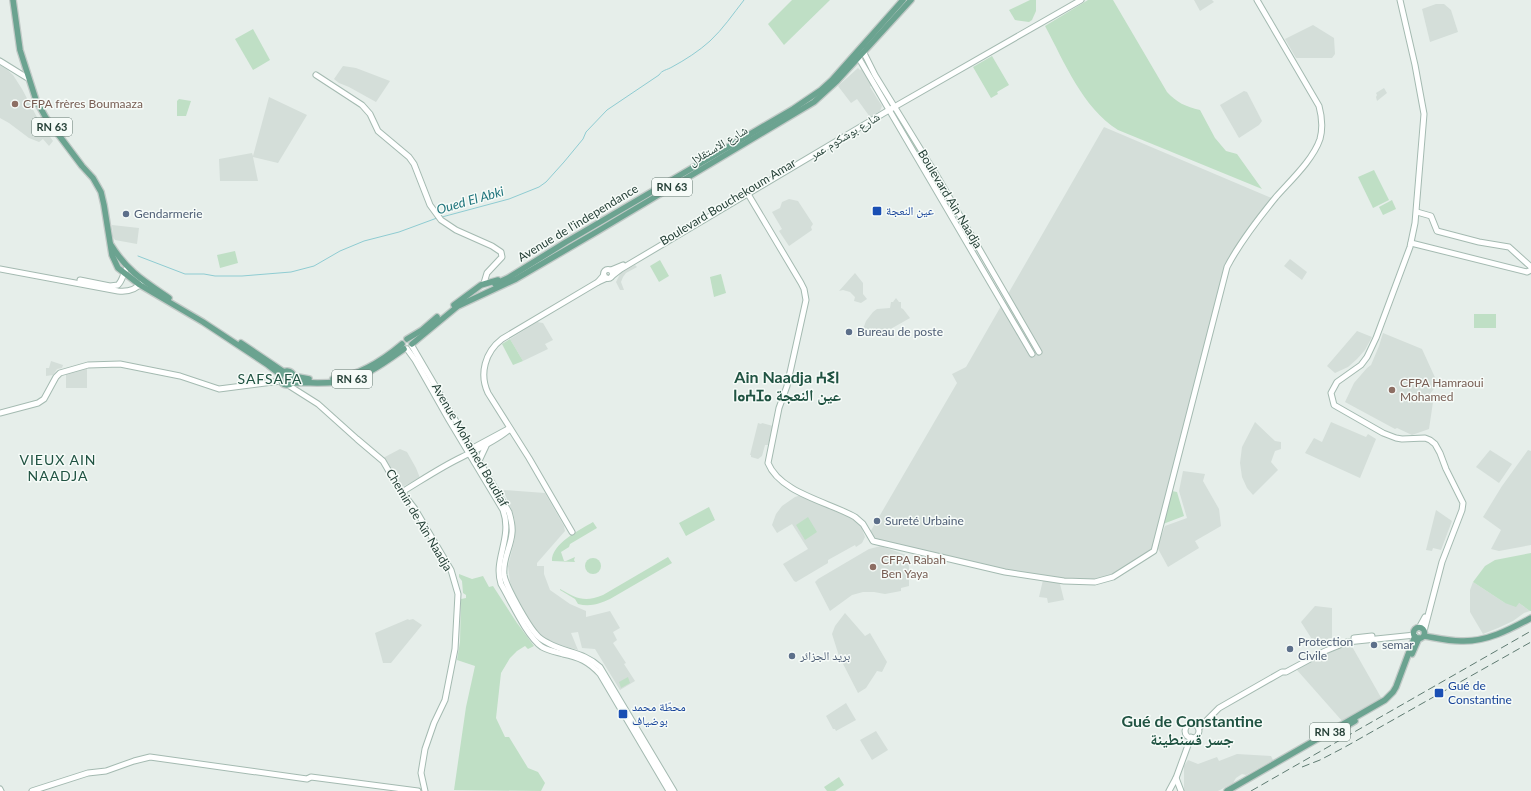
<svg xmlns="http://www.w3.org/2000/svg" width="1531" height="791" font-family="Lato,'Noto Naskh Arabic','Noto Sans Tifinagh',sans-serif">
<rect width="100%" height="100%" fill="#e6eeea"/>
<g fill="#d4ded9">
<path d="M1194 0H1212L1214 2 1200 11Z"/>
<path d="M1436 4H1444L1451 10 1458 32 1430 42 1422 9Z"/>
<path d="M1313 25 1334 38 1335 54 1332 58H1296L1285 39Z"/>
<path d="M0 63 13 75 22 89 39 121 53 141 49 146 43 139 39 142 29 138 9 123 0 118Z"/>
<path d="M343 66 356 68 390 81 376 102 349 87 339 83 334 79Z"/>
<path d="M858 68 860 70 862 69 872 85 870 87 882 106 880 111 870 117 857 99 851 103 838 86Z"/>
<path d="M1384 88 1387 93 1377 101 1376 97 1377 95 1376 93Z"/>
<path d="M1244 91 1247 92 1262 121 1259 125 1239 138 1220 105Z"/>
<path d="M269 97 307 115 278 163 253 157 258 181H220L219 159 252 153 253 156Z"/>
<path d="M1104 127 1274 199 1226 272 1154 551 1124 569 1095 582 1054 579 873 541 869 534 957 383 952 374 966 367Z"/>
<path d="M789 199 798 201 813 224 811 227 812 230 789 246 779 231 782 229 772 212 780 208 782 202Z"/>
<path d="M112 225 139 228 137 244 115 240 113 237Z"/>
<path d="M1290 259 1307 272 1302 280 1284 266Z"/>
<path d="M635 265 637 267 626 273 623 277 621 282 624 290H620L616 282 619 276 620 273Z"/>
<path d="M855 273 863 283V294L867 299 861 303 854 301 855 297 850 292 843 290 839 291Z"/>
<path d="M896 298 899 302H901V308L903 309 910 318 880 335 869 332 868 334 862 332 866 321 873 312 877 309 890 308 891 302H893Z"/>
<path d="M537 322 543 323 553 340 545 344 548 349 523 361 510 339Z"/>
<path d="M1357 331 1372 337 1365 350 1357 359 1348 367 1335 373 1327 366Z"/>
<path d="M1383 333 1422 349 1438 384 1428 396 1433 402 1429 429 1412 435 1397 428 1395 429 1345 402 1354 383 1367 368 1371 365 1379 346Z"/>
<path d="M51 361 63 365 62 368 57 369 53 375 46 376V368H49Z"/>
<path d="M84 368H87V388H66V374Z"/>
<path d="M1255 422 1275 441 1281 442V449L1275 451 1271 462 1278 470 1253 495 1247 488 1242 477 1240 463 1242 447Z"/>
<path d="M1331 422 1366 437 1368 434 1376 439 1360 478 1305 453 1314 438 1322 442Z"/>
<path d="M758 423 761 424 762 423 773 426 768 445H765L762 456 758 459 751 457V455H750Z"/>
<path d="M400 449 407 452 416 468 420 478 400 488 383 458Z"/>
<path d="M1490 450 1512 464 1499 483 1476 467Z"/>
<path d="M1528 450 1531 451V545L1499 551 1491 549 1501 530 1483 517 1502 486Z"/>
<path d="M1183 471 1205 474 1203 481 1219 509 1221 526 1195 541 1199 548 1168 567 1157 547 1165 526 1187 518 1179 491Z"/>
<path d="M503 490 545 493 564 526 565 531 537 563V566H544V574L550 590 570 604 586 611V617L610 611 620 628 613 632 617 640 613 643 626 663 624 664 635 681 620 690 595 649 582 648 578 632 571 633 578 650 546 641 540 636 522 610 510 582 508 566 515 538V521L513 513Z"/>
<path d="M801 495 847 514 860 523 865 537 862 543 856 547 855 545 828 560V563L796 582 794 581 783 564 808 549 792 524 777 533 772 525 776 514 782 506 795 497Z"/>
<path d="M1436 510 1452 521 1441 550 1433 548 1432 551 1426 550Z"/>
<path d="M881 546 909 556V586L901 588V591L885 594 874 592H863L852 595 830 611 815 582 818 579 869 549Z"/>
<path d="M1043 580 1058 582 1060 584 1064 600 1048 603 1047 598 1039 597Z"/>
<path d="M1473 582 1505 603H1519L1530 611 1524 613 1513 621 1498 628 1483 634 1470 612V590Z"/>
<path d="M1315 606 1332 608V638L1315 644 1301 622Z"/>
<path d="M845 613 865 636 870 633 887 662 882 672 877 671 866 688 858 693 839 656 832 634 835 626Z"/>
<path d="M408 619 409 620 413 619 422 625 391 663H383L375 633Z"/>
<path d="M1350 643 1383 701 1343 722 1297 670 1321 655Z"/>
<path d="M846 703 856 720 836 731 835 729H833L826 716Z"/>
<path d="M876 731 888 750 872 760 860 740Z"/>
<path d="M1237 754 1271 756 1273 760 1246 775 1242 774 1236 778 1233 783 1218 791H1184V766L1188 760 1198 764 1217 757 1219 761Z"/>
</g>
<g fill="#bfdfc5">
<path d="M792 0H830L784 45 768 24Z"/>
<path d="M1030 0H1036V11L1032 20 1029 22 1015 20 1009 10Z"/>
<path d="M1088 0H1113L1167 92C1176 102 1186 107 1200 110L1215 138 1226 151 1237 154 1262 189 1118 130C1082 107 1065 63 1045 26Z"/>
<path d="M253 29 270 60 253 70 235 39Z"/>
<path d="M992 56 1009 85 997 92 998 94 991 98 973 67Z"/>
<path d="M179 99 191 101 186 116H177V101Z"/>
<path d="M895 112 932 173 931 174 894 113Z"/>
<path d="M1374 170 1389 200 1373 208 1358 177Z"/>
<path d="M1392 200 1396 209 1383 215 1379 207Z"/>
<path d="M235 251 238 263 220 268 217 255Z"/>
<path d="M660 260 669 276 659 282 650 266Z"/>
<path d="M721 274 726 293 714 297 710 277Z"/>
<rect x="1474" y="314" width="22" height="14"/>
<path d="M510 339 523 361 513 365 502 344Z"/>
<path d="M1172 491 1177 492 1184 516 1163 524Z"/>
<path d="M709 507 715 520 686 536 679 523Z"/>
<path d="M808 517 817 532 805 540 796 525Z"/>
<path d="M593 522 597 528 570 544 569 547 561 552 564 561H566L575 557 574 560 575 562 552 561C551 544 581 529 593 522Z"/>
<path d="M1531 553V611H1530L1519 603 1516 607 1505 603 1473 582 1485 566 1495 560Z"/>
<path d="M668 557 672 563 610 599C599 604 590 607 578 604L575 599 560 590V589C576 598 584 603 603 595Z"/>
<circle cx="593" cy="566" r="8"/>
<path d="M459 574 472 579 483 576 489 587 493 586 517 623 534 646 528 649 525 646 517 651 510 658 501 673 496 718 505 737H509L528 768 538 772 545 783 541 791 454 790 466 707 475 666 457 660 460 642 461 599 466 598V595L463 593 462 581 459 577Z"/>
<path d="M628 677 630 683 621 688 619 682Z"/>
<path d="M839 777 844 785 835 791H827L824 787Z"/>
</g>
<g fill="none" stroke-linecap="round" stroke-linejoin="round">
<g stroke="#8fccd2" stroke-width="1">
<path d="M442 217 509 199 539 187 546 182 564 162 583 139 586 132 607 110 659 75C662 70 667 70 672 67 685 60 699 51 710 41 723 29 733 14 744 0"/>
<path d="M138 256 185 274H204L215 276H242L291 272 314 266 340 251 364 241 399 232 437 218"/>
</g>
<g stroke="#a4bab1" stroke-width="7">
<g id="secondary">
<path d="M1400 0 1415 65 1424 114 1415 223 1410 247 1376 338 1367 357 1361 365 1337 382 1331 393 1334 405 1383 433 1396 438 1402 439 1425 438 1430 440 1435 444 1440 453 1446 469 1463 503 1462 510 1442 562 1424 631"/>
<path d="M862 49 875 75 937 176 1039 352"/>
<path d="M857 55 1032 354"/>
<path d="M0 61 29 79"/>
<path d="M316 75 362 105 370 114 378 131 409 157 414 164 430 205 441 220 456 230 492 246 501 252 502 257 487 273 484 283"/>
<path d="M748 194 801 283 804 289 806 300 787 386 779 408 768 463C780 493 829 502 855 517L863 524 873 541 1005 572 1064 581 1095 582 1113 577 1154 551 1227 267C1240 242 1258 219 1276 197 1290 181 1313 160 1320 139 1323 128 1322 117 1319 106L1257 0"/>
<path d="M1417 212 1431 216 1437 231 1479 242 1509 247 1531 267"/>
<path d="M1411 243 1527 272 1531 270"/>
<path d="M0 269 118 291C127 292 136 290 142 282"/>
<circle cx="608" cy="274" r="4.5"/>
<path d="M611 270 623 265"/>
<path d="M604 275 598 282 607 278"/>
<path d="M612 276 621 269 889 110 1081 0"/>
<path d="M80 280 110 286 118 285C123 280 123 273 127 268"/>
<path d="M412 346 509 512C511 519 513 526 512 533 511 547 502 560 504 575 506 587 528 625 536 634 539 638 544 641 548 643 566 653 584 652 600 667L674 791"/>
<path d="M407 349 415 360 449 420 503 510C513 538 493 559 501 584 511 601 527 637 542 647 549 651 556 652 563 654 579 657 589 662 600 674L669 791"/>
<path d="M288 385 318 404 357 439 383 461 398 487 415 509 451 570 458 594 455 649 445 700 434 723 425 749 421 773 425 791"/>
<path d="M0 413 38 403 44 399 56 377 60 373 88 365 120 364 180 376 219 389 281 381"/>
<path d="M469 450 508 429"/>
<path d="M479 461 486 446"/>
<path d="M402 492C422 480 441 467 462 457 478 449 496 441 510 429"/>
<path d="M572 532 529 458 488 393C479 374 485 352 502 339L598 282"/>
<path d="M1419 628 1425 617"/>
<path d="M1354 638 1372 636"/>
<circle cx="1192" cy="731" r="7"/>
<path d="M1199 728 1219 708 1282 672H1286L1325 651 1347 642 1415 635"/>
<path d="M0 789 1 791"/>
<path d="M32 791 88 773 106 771 134 761 150 757 307 779 311 777 418 791"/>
<path d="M1169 791 1176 778"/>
<path d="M1181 791 1176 778 1191 737"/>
</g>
</g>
<g stroke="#c2cac7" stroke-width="8">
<g id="primary">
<path d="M13 0 20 50 36 100 46 118 82 166 93 178 101 192 104 205 112 255 118 268 140 285 203 322 268 365 281 375"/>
<path d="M111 245C128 272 144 281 169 298"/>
<path d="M495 284 508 278 566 242 793 109 821 90 832 80 903 0"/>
<path d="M454 305 481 285 498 280"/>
<path d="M407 339 422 330 437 317"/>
<path d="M241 343 284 372"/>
<path d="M412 344 458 306 516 279 598 231 814 102 837 81 911 0"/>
<circle cx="287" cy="378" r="7"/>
<path d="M293 376 309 379"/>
<path d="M333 379C360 375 382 361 402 344"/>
<path d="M292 383C306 382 321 384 335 382 362 380 383 364 404 349"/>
<circle cx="1419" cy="633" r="5.5"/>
<path d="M1424 636C1436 638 1448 641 1461 641 1486 642 1509 630 1531 618"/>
<path d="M1412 654 1419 638"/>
<path d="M1335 733 1355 721"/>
<path d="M1227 791 1385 700 1393 692 1396 687 1415 636"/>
</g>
</g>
<use href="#secondary" stroke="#fff" stroke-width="5"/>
<use href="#primary" stroke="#6ba390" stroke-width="5.5"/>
<g stroke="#5f7b72" stroke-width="1" stroke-dasharray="8 4" stroke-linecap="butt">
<path d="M1302 767 1320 760 1345 747 1531 642"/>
<path d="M1251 791 1531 631"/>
</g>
</g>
<g fill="#8d6e63" stroke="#f6fbf8" stroke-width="1.5">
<circle cx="15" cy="104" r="4"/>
<circle cx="1392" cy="390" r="4"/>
<circle cx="873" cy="567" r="4"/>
</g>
<g fill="#1a4fb4" stroke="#f6fbf8" stroke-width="1.5">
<rect x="872" y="206" width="10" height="10" rx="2"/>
<rect x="1434" y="688" width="10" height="10" rx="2"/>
<rect x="618" y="709" width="10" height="10" rx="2"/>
</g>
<g fill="#5c6f8a" stroke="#f6fbf8" stroke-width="1.5">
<circle cx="126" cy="214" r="4"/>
<circle cx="849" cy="332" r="4"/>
<circle cx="877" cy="521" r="4"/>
<circle cx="1374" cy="645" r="4"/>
<circle cx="1290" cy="649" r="4"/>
<circle cx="792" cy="656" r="4"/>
</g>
<g text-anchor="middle" stroke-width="3" stroke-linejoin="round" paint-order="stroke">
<g fill="#f6fbf8" stroke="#647871" stroke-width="1">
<rect x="32" y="118" width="40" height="18" rx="3"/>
<rect x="652" y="178" width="40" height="18" rx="3"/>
<rect x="332" y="370" width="40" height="18" rx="3"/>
<rect x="1310" y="723" width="40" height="18" rx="3"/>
</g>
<g font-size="11" font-weight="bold" fill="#254037">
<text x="52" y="131">RN 63</text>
<text x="672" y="191">RN 63</text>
<text x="352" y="383">RN 63</text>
<text x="1330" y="736">RN 38</text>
</g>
<g font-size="12" fill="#785e54" stroke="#f6fbf8" text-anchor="start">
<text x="23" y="108">CFPA frères Boumaaza</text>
<text x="1400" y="387">CFPA Hamraoui<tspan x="1400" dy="14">Mohamed</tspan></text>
<text x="881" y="564">CFPA Rabah<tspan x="881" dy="14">Ben Yaya</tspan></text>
</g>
<g font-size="12" fill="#254037" stroke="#f6fbf8">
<text transform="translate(845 136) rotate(-31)" y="4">شارع بوشكوم عمر</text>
<text transform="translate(718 146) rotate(-31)" y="4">شارع الاستقلال</text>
<text transform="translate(950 199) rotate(59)" y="4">Boulevard Ain Naadja</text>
<text transform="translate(728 202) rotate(-31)" y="4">Boulevard Bouchekoum Amar</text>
<text transform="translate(578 223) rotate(-31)" y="4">Avenue de l'independance</text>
<text transform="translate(470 445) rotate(60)" y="4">Avenue Mohamed Boudiaf</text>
<text transform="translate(419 520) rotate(59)" y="4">Chemin de Aïn Naadja</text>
</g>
<g font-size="12" fill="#164399" stroke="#f6fbf8" text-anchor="start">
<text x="886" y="215">عين النعجة</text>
<text x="1448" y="690">Gué de<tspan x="1448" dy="14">Constantine</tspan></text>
<text x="632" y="711">محطّة محمد<tspan x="632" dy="14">بوضياف</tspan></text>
</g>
<g font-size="12" fill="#4e5e75" stroke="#f6fbf8" text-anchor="start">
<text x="134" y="218">Gendarmerie</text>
<text x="857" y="336">Bureau de poste</text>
<text x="885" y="525">Sureté Urbaine</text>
<text x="1298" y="646">Protection<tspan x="1298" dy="14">Civile</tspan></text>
<text x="1382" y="649">semar</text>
<text x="800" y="660">بريد الجزائر</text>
</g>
<g font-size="13" font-style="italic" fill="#1f747c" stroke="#f6fbf8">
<text transform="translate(470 200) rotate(-16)" y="5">Oued El Abki</text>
</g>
<g font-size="14" letter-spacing="1" fill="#205342" stroke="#f6fbf8">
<text x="270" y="384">SAFSAFA</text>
<text x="58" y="465">VIEUX AIN<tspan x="58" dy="16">NAADJA</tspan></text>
</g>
<g font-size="16" font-weight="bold" fill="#205342" stroke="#f6fbf8">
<text x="787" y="383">Ain Naadja ⵄⵉⵏ<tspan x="787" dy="18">ⵏⴰⵄⵊⴰ عين النعجة</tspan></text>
<text x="1192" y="727">Gué de Constantine<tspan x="1192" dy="18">جسر قسنطينة</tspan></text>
</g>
</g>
</svg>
